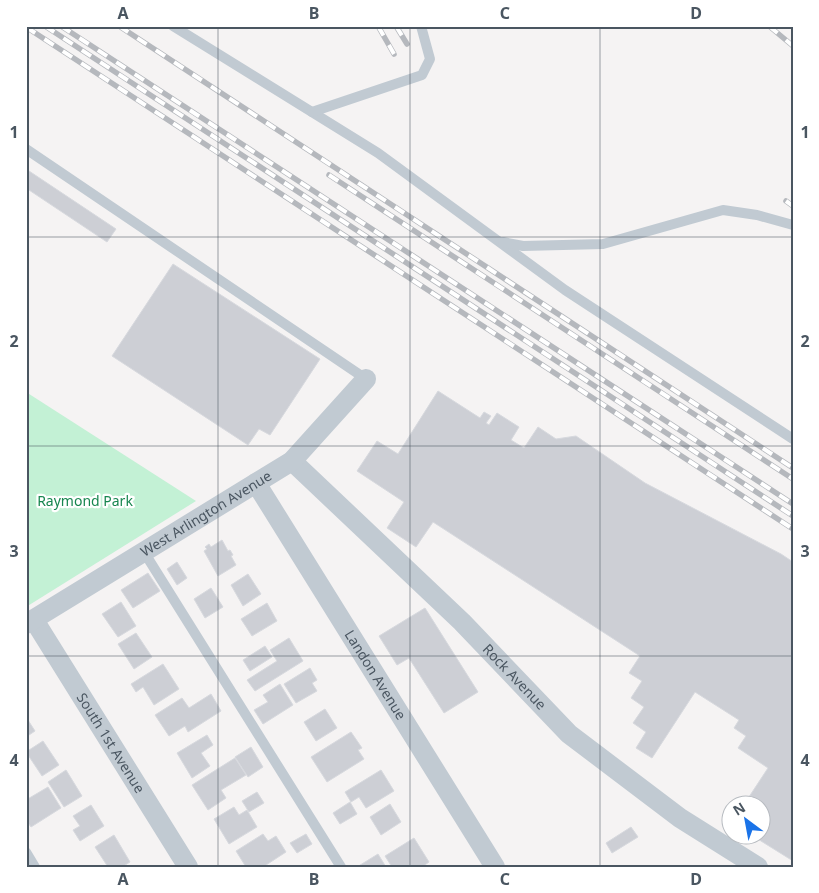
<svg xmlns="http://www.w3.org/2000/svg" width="819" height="893" font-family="'Noto Sans',sans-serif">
<rect width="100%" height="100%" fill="#f5f3f3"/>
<path fill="#c3f1d5" d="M26 392 196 501 26 607Z"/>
<g fill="#cdcfd5" stroke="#d7d9de">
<path d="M26 169 116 229 107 242 26 188Z"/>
<path d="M173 264 320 359 270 435 259 429 248 445 112 356Z"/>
<path d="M438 391 480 418 484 412 491 416 486 423 489 425 497 413 519 427 511 440 524 448 538 427 556 439 576 436 645 483 781 554 793 562V861L753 836H762V806H743L768 768 738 748 746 736 734 728 739 720 695 692 652 758 636 748 646 732 633 723 644 707 631 698 642 681 629 673 640 656 433 522 416 547 387 528 404 502 357 471 377 441 398 454Z"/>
<path d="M222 540 228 551 230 550 233 555 231 556 236 565 218 576 204 551 207 549 205 547 209 544 211 547Z"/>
<path d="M177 562 187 578 177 585 167 569Z"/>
<path d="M148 573 160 591 133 608 121 590Z"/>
<path d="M248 574 261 594 243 606 231 585Z"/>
<path d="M211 588 223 607 205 618 194 599Z"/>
<path d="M121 602 136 626 118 637 102 614Z"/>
<path d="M267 603 277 621 252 636 241 619Z"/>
<path d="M425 608 478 692 444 713 409 658 397 665 379 636Z"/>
<path d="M136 633 152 657 134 669 118 644Z"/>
<path d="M289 638 303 661 255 691 247 680 277 661 270 650Z"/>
<path d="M265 646 272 657 250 671 243 660Z"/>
<path d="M163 664 179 689 154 705 143 687 136 692 131 684Z"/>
<path d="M310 668 317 680 312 683 317 691 296 703 284 684Z"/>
<path d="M280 684 293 705 263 724 254 710 268 702 263 695Z"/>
<path d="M211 694 221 711 188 732 185 726 169 736 155 715 182 698 189 708Z"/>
<path d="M325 709 337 728 316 741 304 722Z"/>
<path d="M26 717 35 731 26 737Z"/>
<path d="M351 732 362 748 358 750 364 759 327 782 311 757Z"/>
<path d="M207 735 213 745 201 753 210 766 192 778 177 753Z"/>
<path d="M43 741 59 765 42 776 26 752Z"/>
<path d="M251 747 263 767 248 777 235 757Z"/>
<path d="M235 758 246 775 221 790 226 798 208 810 192 785Z"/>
<path d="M66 770 82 796 64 807 48 782Z"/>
<path d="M381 770 394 791 366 808 359 797 351 802 345 792Z"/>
<path d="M48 787 61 808 31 827 26 820V800Z"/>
<path d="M257 792 264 803 249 812 242 801Z"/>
<path d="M350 802 357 814 340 824 333 813Z"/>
<path d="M390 804 401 822 381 835 370 817Z"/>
<path d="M91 805 104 826 80 841 73 830 80 826 73 816Z"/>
<path d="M234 807 239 815 247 810 257 827 229 844 214 819Z"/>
<path d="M631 827 638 837 612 853 606 843Z"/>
<path d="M263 834 268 841 276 836 286 852 263 867H246L236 851Z"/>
<path d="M306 834 312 844 297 853 290 843Z"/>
<path d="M114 835 130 862 122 867H108L95 847Z"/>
<path d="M414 838 429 862 422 867H392L385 856Z"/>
<path d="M378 854 386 867H357Z"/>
</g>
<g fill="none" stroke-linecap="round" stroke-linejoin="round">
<g stroke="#c1cad2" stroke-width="10">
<path d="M173 26 378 153 565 290 793 439"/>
<path d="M312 112 422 75 430 59 421 26"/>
<path d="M26 149 366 379"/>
<path d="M503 242 523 246 603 244 723 210 757 215 793 225"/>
<path d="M144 552 341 867"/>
<path d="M26 852 35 867"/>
</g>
<g stroke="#c1cad2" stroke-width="20">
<path id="s1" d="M292 461 462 622 569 734 680 818 758 867"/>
<path id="s2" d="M256 483 495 867"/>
<path id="s3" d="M34 620 188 867"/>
<path id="s4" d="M26 624 292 461 366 379"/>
</g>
<g stroke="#b5b8bd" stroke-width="5.5">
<g id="rail">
<path d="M45 26 793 516"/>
<path d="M61 26 793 504"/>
<path d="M119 26 793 468"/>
<path d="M378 26 394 54"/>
<path d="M396 26 407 44"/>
<path d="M769 26 793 46"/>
<path d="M26 27 793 529"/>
<path d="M329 175 793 479"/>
<path d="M786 201 793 206"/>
</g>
</g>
<use href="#rail" stroke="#fff" stroke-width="4" stroke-dasharray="11" stroke-linecap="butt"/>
</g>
<path fill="none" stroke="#4a5661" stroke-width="1" stroke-opacity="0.55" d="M218 26V867M410 26V867M600 26V867M26 237H793M26 446H793M26 656H793"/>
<g text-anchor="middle" stroke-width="4.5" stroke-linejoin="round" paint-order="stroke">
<g font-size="14" fill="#17864f" stroke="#fff">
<text x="85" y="506">Raymond Park</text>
</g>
<g font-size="14" fill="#4a5661" stroke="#fff">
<text dy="5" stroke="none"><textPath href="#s4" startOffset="211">West Arlington Avenue</textPath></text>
<text dy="5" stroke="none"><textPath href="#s2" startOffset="226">Landon Avenue</textPath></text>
<text dy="5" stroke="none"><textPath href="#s1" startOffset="310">Rock Avenue</textPath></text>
<text dy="5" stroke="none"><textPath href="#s3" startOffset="145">South 1st Avenue</textPath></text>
</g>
</g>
<rect width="819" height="893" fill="none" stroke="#ffffff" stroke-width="55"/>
<g transform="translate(746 820) rotate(328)"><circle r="24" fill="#ffffff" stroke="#b7bbc0"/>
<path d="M0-4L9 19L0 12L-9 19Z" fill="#1a73e8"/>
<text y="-8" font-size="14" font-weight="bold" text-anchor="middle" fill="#4a5661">N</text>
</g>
<rect x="28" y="28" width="764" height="838" fill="none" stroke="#4a5661" stroke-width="2"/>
<g font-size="16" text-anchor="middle" font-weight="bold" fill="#4a5661">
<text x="123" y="19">A</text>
<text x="314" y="19">B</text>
<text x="505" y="19">C</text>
<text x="696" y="19">D</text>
<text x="14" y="138">1</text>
<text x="805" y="138">1</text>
<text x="14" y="347">2</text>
<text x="805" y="347">2</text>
<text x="14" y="557">3</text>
<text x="805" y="557">3</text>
<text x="14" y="766">4</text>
<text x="805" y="766">4</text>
<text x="123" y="885">A</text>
<text x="314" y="885">B</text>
<text x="505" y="885">C</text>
<text x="696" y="885">D</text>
</g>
</svg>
